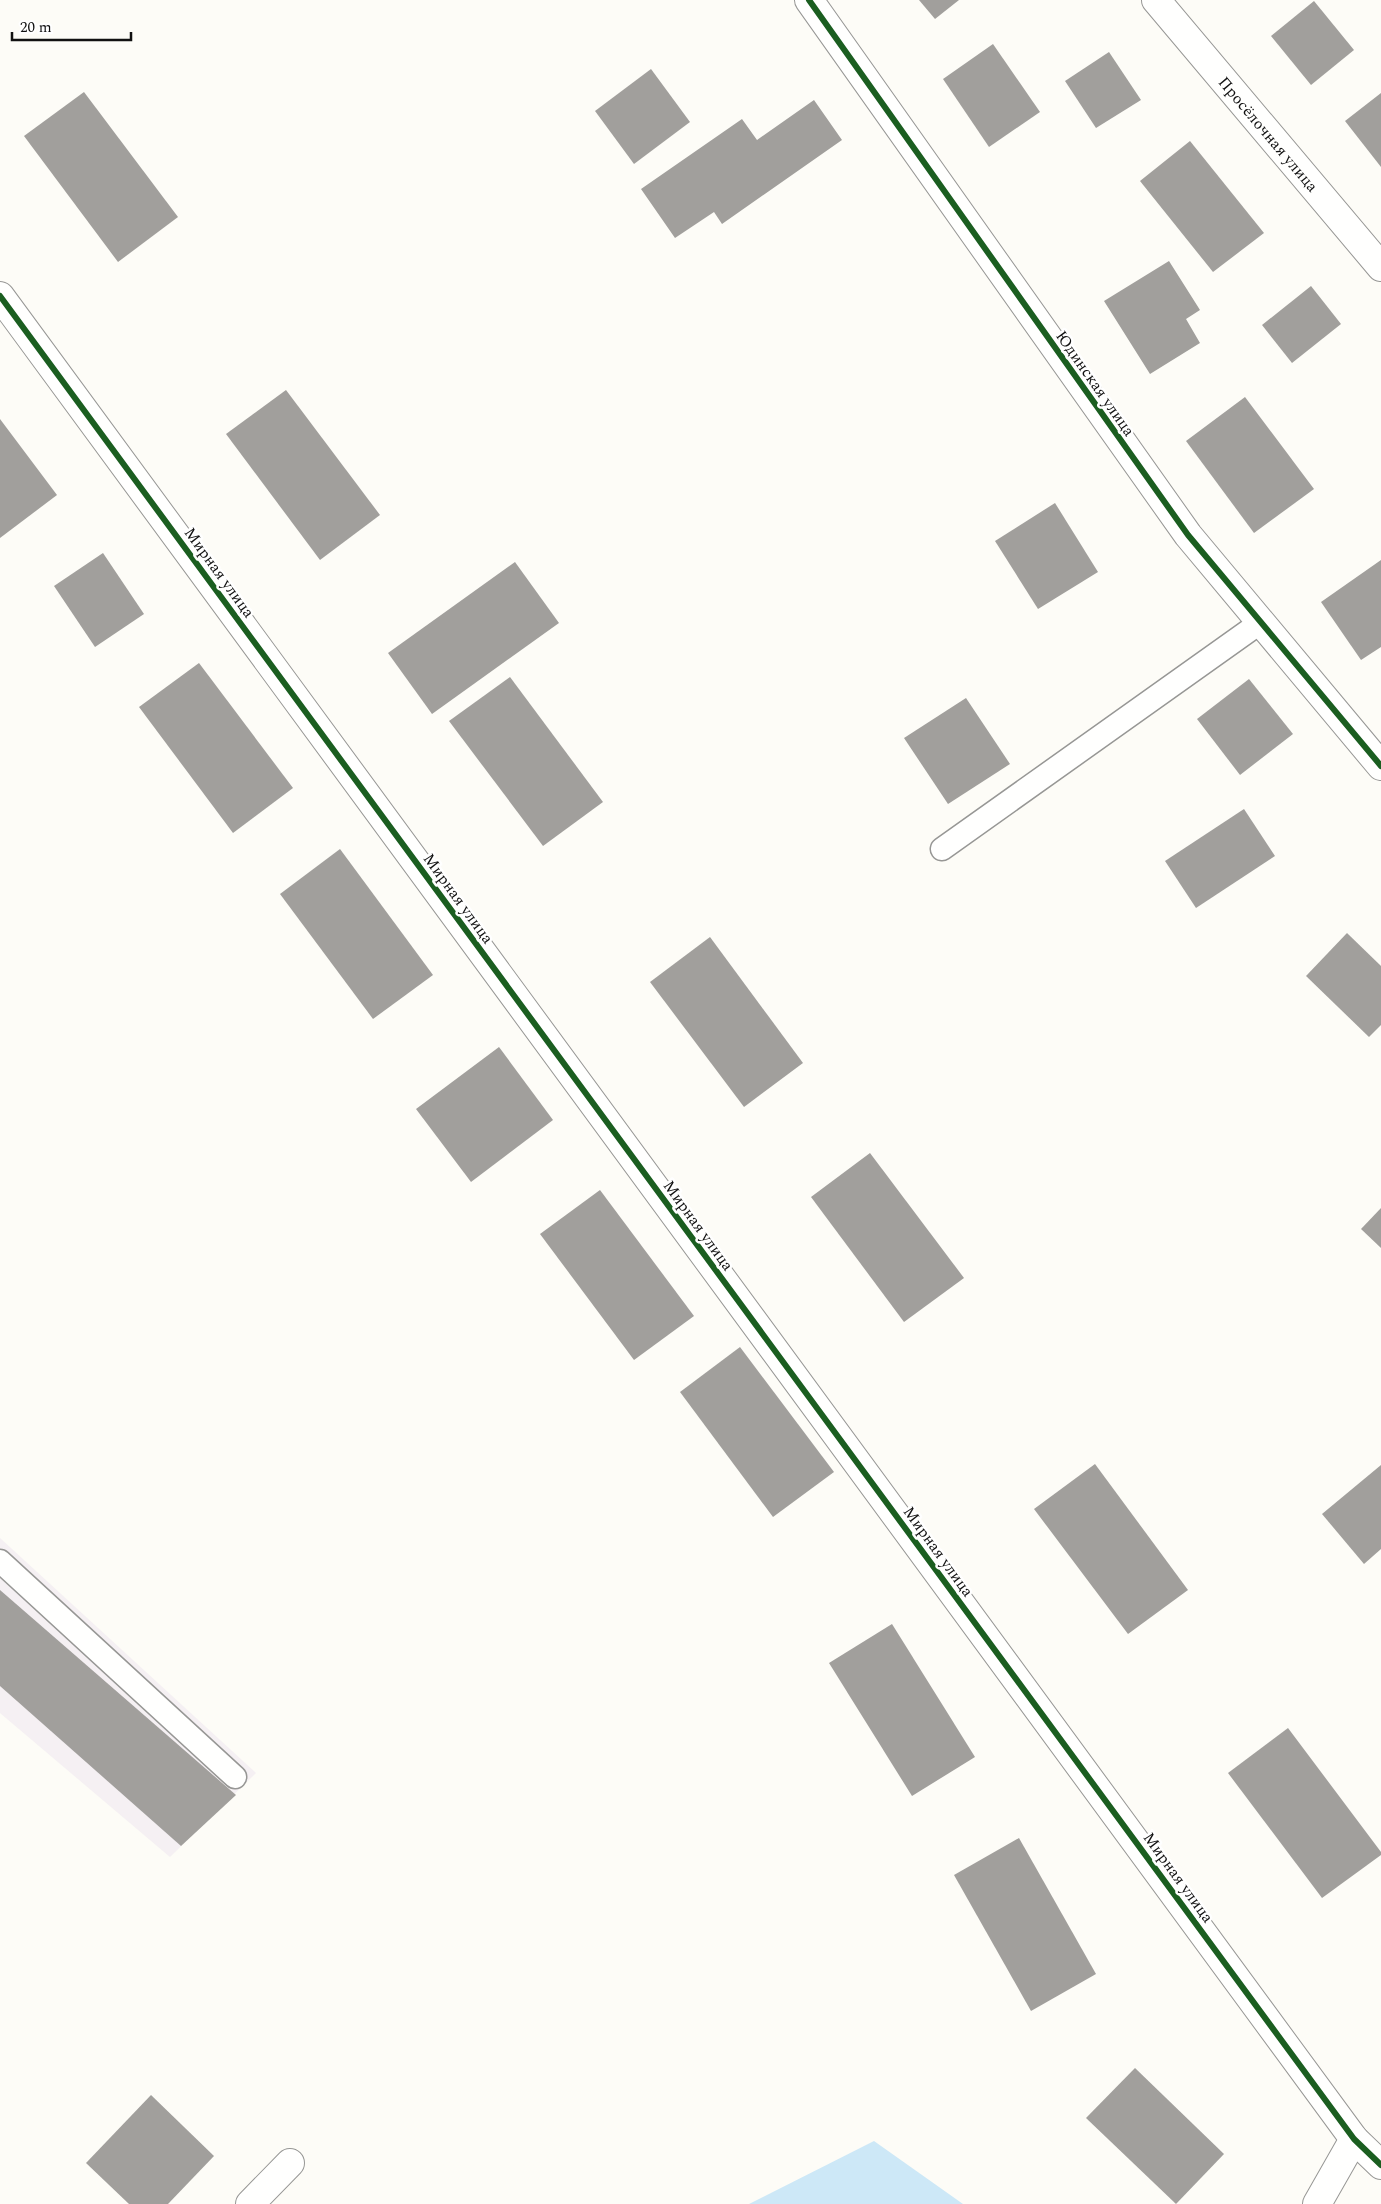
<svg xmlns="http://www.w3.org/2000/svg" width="1381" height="2204" font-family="Spectral,serif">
<rect width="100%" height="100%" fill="#fdfcf7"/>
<path fill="#f5f0f3" d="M0 1538 256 1773 170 1857 0 1713Z"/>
<path fill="#cde8f7" d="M874 2141 963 2204H749Z"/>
<g fill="#a19f9c">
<path d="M919 0H959L935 19Z"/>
<path d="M1314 1 1354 50 1311 85 1271 36Z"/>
<path d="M993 44 1040 112 989 147 943 79Z"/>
<path d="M1109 52 1141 100 1096 128 1065 81Z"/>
<path d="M651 69 690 122 634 164 595 111Z"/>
<path d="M84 92 178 217 118 262 24 136Z"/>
<path d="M1381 93V167L1345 121Z"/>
<path d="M814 100 842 140 722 224 714 212 675 238 641 189 742 119 757 140Z"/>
<path d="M1190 141 1264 233 1213 272 1140 181Z"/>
<path d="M1169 261 1200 310 1186 319 1200 343 1150 374 1104 301Z"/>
<path d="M1311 286 1341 324 1292 363 1262 325Z"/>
<path d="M286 390 380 515 320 560 226 434Z"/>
<path d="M1245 397 1314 489 1254 533 1186 441Z"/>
<path d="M0 419 57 495 0 538Z"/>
<path d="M1055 503 1098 572 1038 609 995 541Z"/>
<path d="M103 553 144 614 95 647 54 586Z"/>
<path d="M1381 560V647L1361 660 1321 602Z"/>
<path d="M515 562 559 623 432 714 388 653Z"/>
<path d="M199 663 293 788 233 833 139 707Z"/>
<path d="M510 677 603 802 543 846 449 721Z"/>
<path d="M1249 679 1293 734 1240 775 1197 719Z"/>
<path d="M966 698 1010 764 948 804 904 738Z"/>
<path d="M1244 809 1275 856 1196 908 1165 861Z"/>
<path d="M340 849 433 975 373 1019 280 894Z"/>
<path d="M1347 933 1381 966V1025L1369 1037 1306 976Z"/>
<path d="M710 937 803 1063 744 1107 650 982Z"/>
<path d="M499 1047 553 1120 471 1182 416 1109Z"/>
<path d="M870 1153 964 1278 904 1322 811 1197Z"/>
<path d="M600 1190 694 1316 634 1360 540 1234Z"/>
<path d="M1381 1208V1248L1361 1229Z"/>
<path d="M740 1347 834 1472 773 1517 680 1392Z"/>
<path d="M1095 1464 1188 1590 1128 1634 1034 1509Z"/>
<path d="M1381 1465V1549L1364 1564 1322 1514Z"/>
<path d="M0 1590 236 1795 181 1846 0 1686Z"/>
<path d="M892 1624 975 1757 912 1796 829 1663Z"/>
<path d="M1288 1728 1381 1852V1855L1322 1898 1228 1773Z"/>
<path d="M1019 1838 1096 1974 1031 2011 954 1875Z"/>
<path d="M1135 2068 1224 2154 1176 2204 1086 2118Z"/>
<path d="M151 2095 214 2156 168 2204H129L86 2163Z"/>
</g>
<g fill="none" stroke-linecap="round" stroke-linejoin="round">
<g stroke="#979795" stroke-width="25">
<g id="service">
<path d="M942 849 1261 622"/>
<path d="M0 1561 235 1777"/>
</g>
</g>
<g stroke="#979795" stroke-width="30">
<g id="minor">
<path d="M809 0 1188 535 1381 766"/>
<path id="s1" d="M1156 0 1381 267"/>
<path d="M0 296 1354 2139 1381 2165"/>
<path d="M250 2204 290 2163"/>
<path d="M1317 2204 1354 2139"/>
</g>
</g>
<use href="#service" stroke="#fffffe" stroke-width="22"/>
<use href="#minor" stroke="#fffffe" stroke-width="28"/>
<g stroke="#fff" stroke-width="9">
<g id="cycleway">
<path d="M809 0 1188 535 1381 766"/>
<path d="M0 296 1354 2139 1381 2165"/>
</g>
</g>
<use href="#cycleway" stroke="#1b5e20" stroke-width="6"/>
</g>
<g text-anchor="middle" stroke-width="5" stroke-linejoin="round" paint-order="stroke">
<g font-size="16" fill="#111" stroke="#fff">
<text dy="6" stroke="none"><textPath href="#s1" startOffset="175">Просёлочная улица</textPath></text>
<text transform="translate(1096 383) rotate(55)" y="6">Юдинская улица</text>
<text transform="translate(220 572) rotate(54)" y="6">Мирная улица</text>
<text transform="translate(459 898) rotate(54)" y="6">Мирная улица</text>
<text transform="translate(699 1225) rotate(54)" y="6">Мирная улица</text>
<text transform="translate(939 1551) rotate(54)" y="6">Мирная улица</text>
<text transform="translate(1179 1877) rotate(54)" y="6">Мирная улица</text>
</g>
</g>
<path d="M12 32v8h119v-8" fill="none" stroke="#111111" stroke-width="2.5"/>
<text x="20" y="32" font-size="15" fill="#111111" stroke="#ffffff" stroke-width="4" paint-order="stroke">20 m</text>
</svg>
